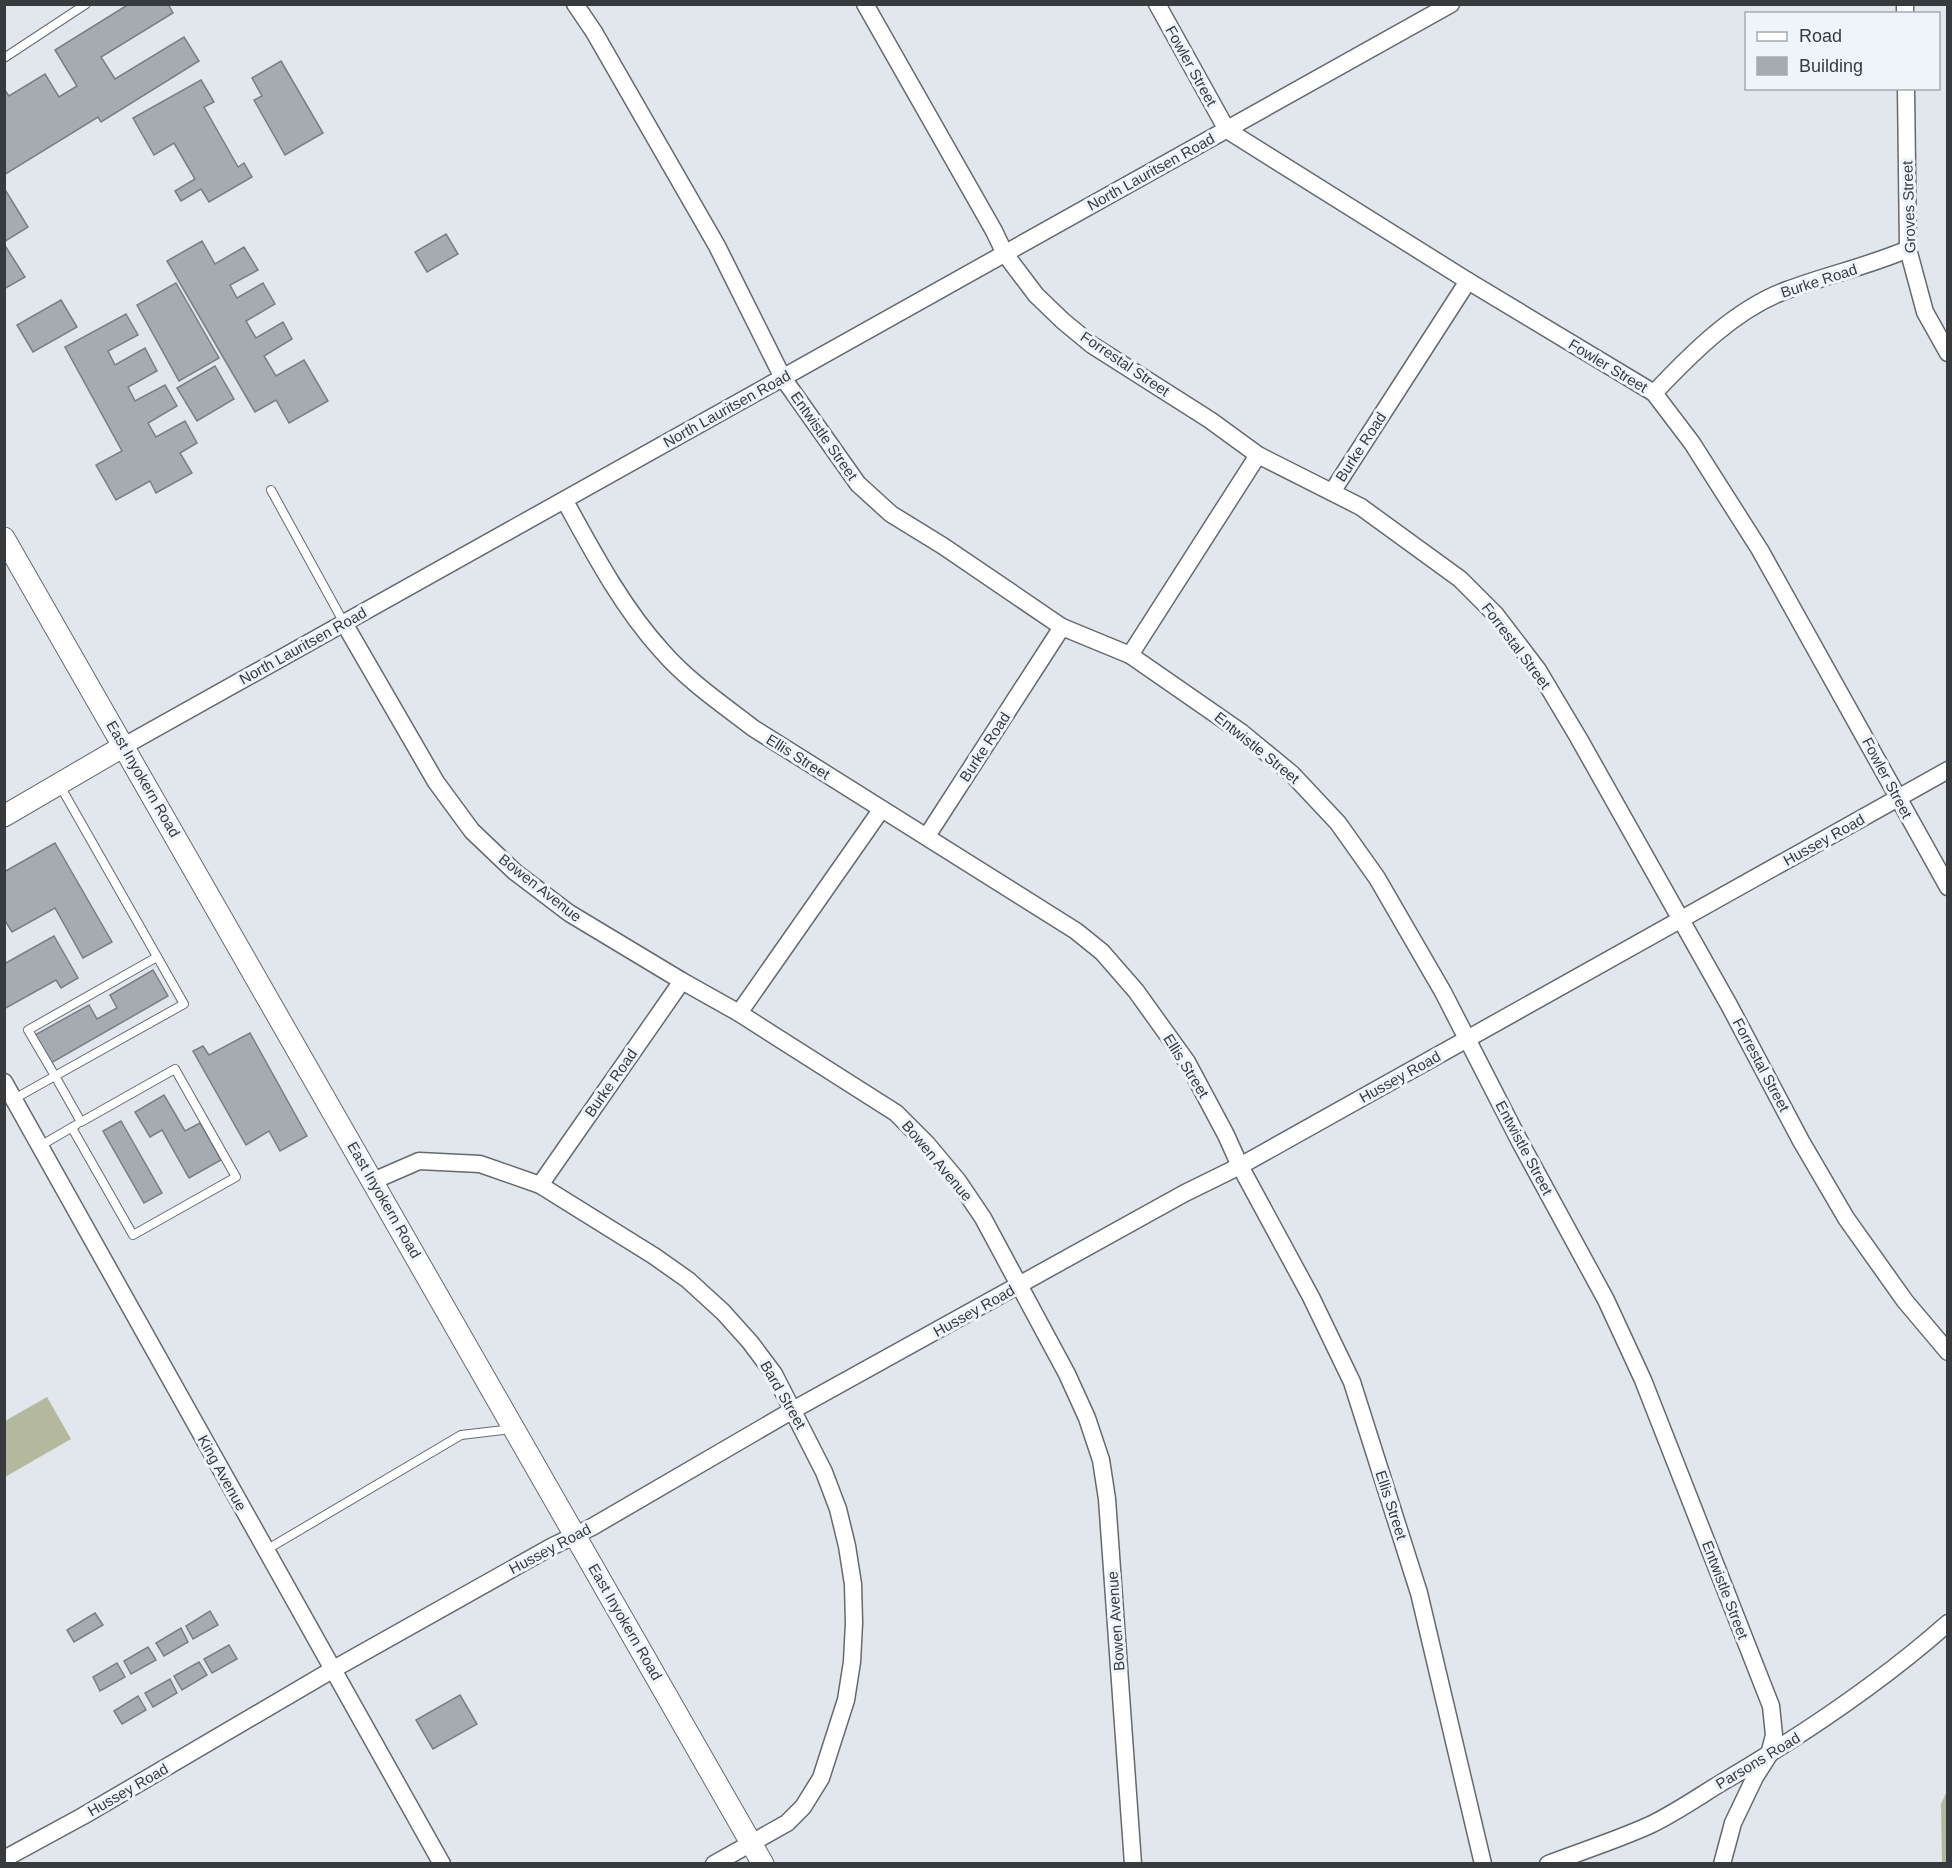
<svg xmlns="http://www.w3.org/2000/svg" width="1952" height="1868" font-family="Arial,sans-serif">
<rect width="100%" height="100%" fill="#e1e7ed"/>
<g fill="#b4b89c">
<path d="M47 1397 71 1439 5 1477V1421Z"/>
<path d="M1947 1791V1863H1942L1941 1804Z"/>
</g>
<g fill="#a5abb0" stroke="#787e83" stroke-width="1.5">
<path d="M129 4H168L173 13 101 57 115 79 184 37 199 61 101 122 98 117 4 175V89L9 96 45 74 59 97 77 86 55 50Z"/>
<path d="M281 61 323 133 285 155 254 100 262 96 252 78Z"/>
<path d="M201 80 214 102 204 107 238 167 244 163 252 177 209 202 201 189 181 201 175 191 195 179 174 143 154 155 133 118Z"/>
<path d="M4 188 28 227 4 242Z"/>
<path d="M446 234 458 254 427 272 415 252Z"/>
<path d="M202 241 215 264 244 247 258 270 230 285 237 298 263 283 275 304 246 321 256 338 283 322 292 339 264 356 276 376 304 360 328 401 289 423 276 400 255 412 167 261Z"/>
<path d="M4 244 25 277 4 289Z"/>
<path d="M176 283 219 358 179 381 137 305Z"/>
<path d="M61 300 77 327 33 352 17 325Z"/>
<path d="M126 314 138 335 108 351 115 365 145 348 157 371 128 387 135 401 165 385 177 406 148 423 156 437 185 421 197 443 180 453 192 473 156 493 150 481 116 500 96 465 122 451 65 347Z"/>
<path d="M215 366 234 399 197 421 177 388Z"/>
<path d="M55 843 112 942 83 958 55 908 12 932 4 919V872Z"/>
<path d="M54 936 78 978 61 988 56 980 4 1009V964Z"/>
<path d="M153 970 168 996 51 1063 35 1035 89 1005 97 1019 117 1008 110 995Z"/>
<path d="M250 1033 307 1136 280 1151 269 1131 246 1145 193 1051 203 1046 209 1055Z"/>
<path d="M164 1095 185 1131 200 1123 221 1160 189 1178 162 1130 150 1137 135 1112Z"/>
<path d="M121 1121 162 1193 144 1203 103 1131Z"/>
<path d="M210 1611 218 1625 193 1639 186 1626Z"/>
<path d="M95 1613 103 1625 74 1642 67 1630Z"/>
<path d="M181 1628 188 1642 164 1656 156 1643Z"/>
<path d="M229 1645 237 1659 212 1673 204 1659Z"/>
<path d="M148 1647 156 1660 131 1674 124 1661Z"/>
<path d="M199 1662 207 1675 182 1690 174 1676Z"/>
<path d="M117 1663 125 1677 100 1691 93 1677Z"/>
<path d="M170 1679 177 1693 153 1707 145 1693Z"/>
<path d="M460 1695 477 1724 433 1749 416 1720Z"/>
<path d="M138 1696 146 1710 122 1724 114 1711Z"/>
</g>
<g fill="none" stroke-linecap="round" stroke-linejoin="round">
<g stroke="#656a6f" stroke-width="10">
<g id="service">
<path d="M4 58 86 4"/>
<path d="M271 490 344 623"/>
<path d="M59 784 184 1004 55 1076 81 1122 175 1069 236 1177 133 1235 72 1128"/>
<path d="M14 1099 55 1076 28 1030 157 957"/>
<path d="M40 1146 76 1125"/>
<path d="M266 1550 461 1435 512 1429"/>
</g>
</g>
<g stroke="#656a6f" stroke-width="19">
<g id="minor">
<path d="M575 4 594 32 717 246 783 378 858 484 891 514 943 546 1062 627 1130 655 1241 732 1292 774 1338 823 1377 878 1443 992 1520 1142 1606 1300 1643 1380 1771 1706 1774 1735 1769 1755 1755 1777 1733 1823 1722 1864"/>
<path d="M865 4 994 231 1005 254 1036 295 1063 321 1092 345 1210 420 1258 455 1361 507 1460 579 1496 615 1538 670 1578 737 1729 1005 1801 1141 1846 1218 1905 1301 1948 1352"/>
<path d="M1157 4 1227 130 1468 281 1654 393 1692 443 1760 550 1948 887"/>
<path d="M1905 4V14"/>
<path d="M1906 88 1908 249 1925 312 1948 353"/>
<path d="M1654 393C1691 354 1735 309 1787 290 1827 275 1869 266 1908 249"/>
<path d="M1332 492 1468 281"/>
<path d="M565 501C593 552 622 607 662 651 688 681 722 704 753 728L1076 931 1102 952 1136 991 1187 1062 1226 1135 1240 1166 1311 1297 1352 1382 1419 1593 1483 1864"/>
<path d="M344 623 436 782 472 831 515 872 569 913 682 981 739 1013 896 1113 927 1144 958 1181 983 1218 1067 1374 1087 1418 1101 1460 1107 1499 1133 1864"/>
<path d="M1130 655 1258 455"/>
<path d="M124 746 1451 4"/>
<path d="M927 836 1062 627"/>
<path d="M739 1013 881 810"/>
<path d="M4 1082 442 1864"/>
<path d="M373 1181 419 1161 480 1164 540 1185 654 1256 688 1280 723 1312 750 1342 774 1374 824 1472 838 1509 847 1546 853 1584 854 1623 852 1662 846 1700 821 1778 803 1807 787 1823 714 1864"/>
<path d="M540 1185 682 981"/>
<path d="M4 1859 83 1816 332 1670 551 1547 592 1527 793 1410 1185 1193 1240 1166 1948 770"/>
<path d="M1548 1864C1582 1851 1617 1840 1650 1825 1675 1813 1698 1797 1721 1783 1801 1736 1878 1685 1948 1623"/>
</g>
</g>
<g stroke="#656a6f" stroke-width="23">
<g id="tertiary">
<path d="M4 538 763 1864"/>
<path d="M4 816 124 746"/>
</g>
</g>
<use href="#service" stroke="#fff" stroke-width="8"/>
<use href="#minor" stroke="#fff" stroke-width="16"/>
<use href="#tertiary" stroke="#fff" stroke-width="21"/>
</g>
<g text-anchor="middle" stroke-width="6" stroke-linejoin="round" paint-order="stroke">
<g font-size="15" fill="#383b3d" stroke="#eef4fa">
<text transform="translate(1191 66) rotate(61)" y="5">Fowler Street</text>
<text transform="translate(1151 172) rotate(-29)" y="5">North Lauritsen Road</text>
<text transform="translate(1909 207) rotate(-92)" y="5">Groves Street</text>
<text transform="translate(1819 281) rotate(-18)" y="5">Burke Road</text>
<text transform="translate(1125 364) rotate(34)" y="5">Forrestal Street</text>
<text transform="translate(1608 366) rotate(31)" y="5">Fowler Street</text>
<text transform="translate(727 409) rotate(-29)" y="5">North Lauritsen Road</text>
<text transform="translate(824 436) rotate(55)" y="5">Entwistle Street</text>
<text transform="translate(1361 447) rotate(-57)" y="5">Burke Road</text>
<text transform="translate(303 646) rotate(-29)" y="5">North Lauritsen Road</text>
<text transform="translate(1516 646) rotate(53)" y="5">Forrestal Street</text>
<text transform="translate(985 747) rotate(-57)" y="5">Burke Road</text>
<text transform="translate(1257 748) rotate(39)" y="5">Entwistle Street</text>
<text transform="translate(798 757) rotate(32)" y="5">Ellis Street</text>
<text transform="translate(1887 778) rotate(62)" y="5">Fowler Street</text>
<text transform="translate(143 779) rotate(60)" y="5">East Inyokern Road</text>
<text transform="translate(1824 840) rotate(-29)" y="5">Hussey Road</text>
<text transform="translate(540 888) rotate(38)" y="5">Bowen Avenue</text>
<text transform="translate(1761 1065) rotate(62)" y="5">Forrestal Street</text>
<text transform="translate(1186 1066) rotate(58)" y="5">Ellis Street</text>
<text transform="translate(1400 1077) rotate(-29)" y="5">Hussey Road</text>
<text transform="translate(611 1083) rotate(-55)" y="5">Burke Road</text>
<text transform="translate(1524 1148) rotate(62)" y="5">Entwistle Street</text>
<text transform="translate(937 1161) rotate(50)" y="5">Bowen Avenue</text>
<text transform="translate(384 1200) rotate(60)" y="5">East Inyokern Road</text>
<text transform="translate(974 1311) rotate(-29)" y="5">Hussey Road</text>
<text transform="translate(783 1395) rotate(60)" y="5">Bard Street</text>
<text transform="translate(222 1473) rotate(61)" y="5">King Avenue</text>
<text transform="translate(1391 1505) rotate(72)" y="5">Ellis Street</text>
<text transform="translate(550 1549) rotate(-28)" y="5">Hussey Road</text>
<text transform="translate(1725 1590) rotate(69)" y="5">Entwistle Street</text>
<text transform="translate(1116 1621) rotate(-94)" y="5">Bowen Avenue</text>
<text transform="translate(625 1622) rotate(60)" y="5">East Inyokern Road</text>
<text transform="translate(1758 1761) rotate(-31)" y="5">Parsons Road</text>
<text transform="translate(128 1790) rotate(-30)" y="5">Hussey Road</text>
</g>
</g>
<rect width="1952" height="1868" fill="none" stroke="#383b3d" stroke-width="12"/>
<rect x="1745" y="12" width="195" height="78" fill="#eef4fa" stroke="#a5aaae" stroke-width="1.5"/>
<rect x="1757" y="32" width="30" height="9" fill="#ffffff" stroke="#a5aaae" stroke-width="1.5"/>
<text x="1799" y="42" font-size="18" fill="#383b3d">Road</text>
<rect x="1757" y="57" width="30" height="18" fill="#a5abb0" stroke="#a5aaae" stroke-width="1.5"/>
<text x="1799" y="72" font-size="18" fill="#383b3d">Building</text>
</svg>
